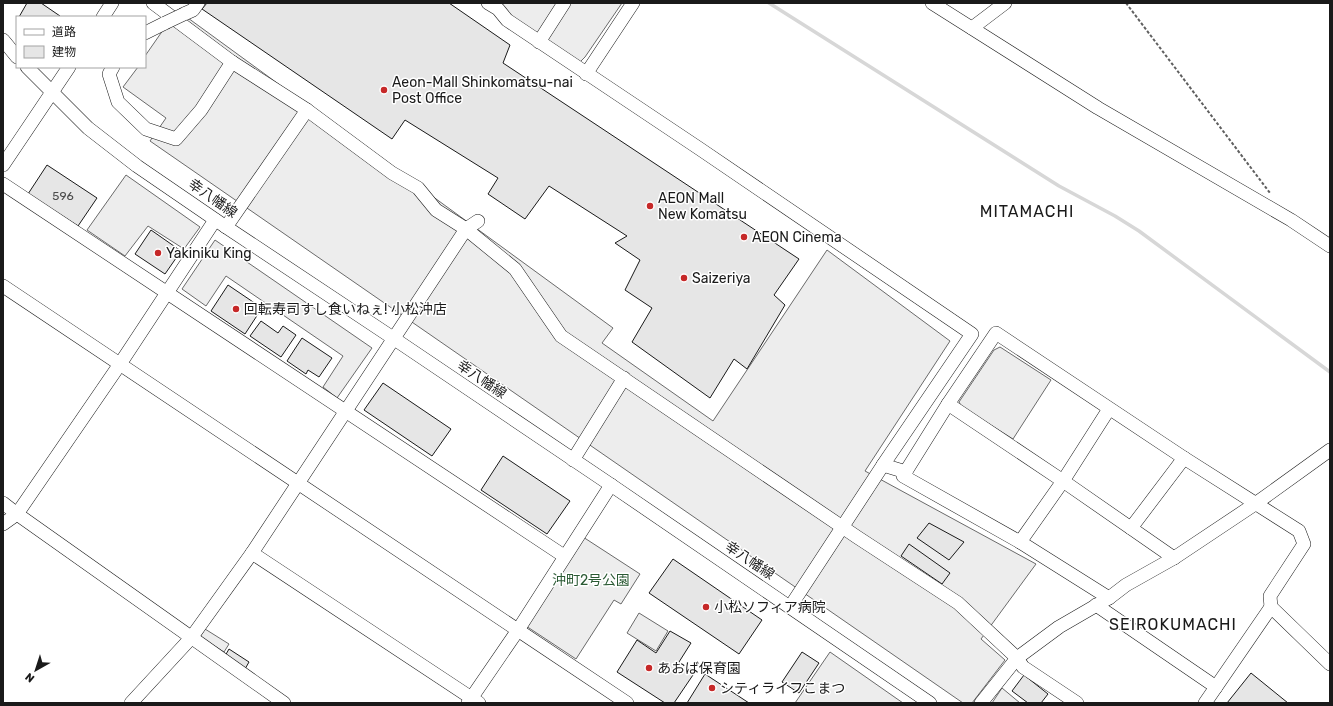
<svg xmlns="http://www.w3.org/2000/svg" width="1333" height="706" font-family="Rubik,'Noto Sans JP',sans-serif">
<rect width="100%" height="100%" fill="#fff"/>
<g fill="#ededed" stroke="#6a6a6a">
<path d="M490 3H622L585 57 578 64Z"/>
<path d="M177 10 613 328 602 343 713 421 827 250 950 341 865 471 1036 564 981 639 1005 660 972 703H963L150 141 166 118 123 87 138 67H145V56Z"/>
<path d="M126 175 200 227 184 249 148 226 125 256 87 230Z"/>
<path d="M215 240 372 348 337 398 323 387 343 356 226 276 206 306 182 289Z"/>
<path d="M1000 347 1051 380 1013 439 962 407 959 402 994 350Z"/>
<path d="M583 537 640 574 621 604 614 600 576 659 526 626Z"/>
<path d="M639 613 668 631 656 651 627 633Z"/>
<path d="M205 629 229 644 224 652 200 637Z"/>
<path d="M830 652 903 703H795Z"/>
<path d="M1002 688 1020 703H992Z"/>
</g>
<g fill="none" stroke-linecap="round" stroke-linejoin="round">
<path stroke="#d7d7d7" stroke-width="3.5" d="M769 3 1059 186 1115 216 1139 231 1330 372"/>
</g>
<g fill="#e6e6e6" stroke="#1a1a1a">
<path d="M27 3H41L60 16 59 17H19Z"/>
<path d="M207 3H449L510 45 503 63 799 259 774 295 785 305 747 369 734 359 710 398 632 342 652 308 625 290 640 260 615 243 627 236 549 186 525 219 488 194 498 178 405 120 392 139 202 9Z"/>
<path d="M47 165 97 198 78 226 28 194Z"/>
<path d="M151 230 181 251 165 274 135 254Z"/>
<path d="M228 285 262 308 245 334 211 311Z"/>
<path d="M261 321 278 333 283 326 296 335 281 357 250 336Z"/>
<path d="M302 338 332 358 319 377 308 370 306 374 287 361Z"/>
<path d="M383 383 451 429 432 456 364 410Z"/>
<path d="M503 456 570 501 547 534 481 490Z"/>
<path d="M929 523 964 542 949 560 917 538Z"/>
<path d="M909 544 950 573 942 584 901 556Z"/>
<path d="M673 559 762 620 739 654 649 593Z"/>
<path d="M670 631 691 643 679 662 695 672 674 703H665L617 672 637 640 656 653Z"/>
<path d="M229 649 249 662 245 669 225 656Z"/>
<path d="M802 652 819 663 799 693 782 682Z"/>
<path d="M1251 673 1288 703H1227Z"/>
<path d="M705 674 749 703H687Z"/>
<path d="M1024 675 1048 694 1041 703H1028L1012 691Z"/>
</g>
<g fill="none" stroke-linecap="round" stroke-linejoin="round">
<g stroke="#1a1a1a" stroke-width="14">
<g id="minor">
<path d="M153 3 232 62 307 110 392 173 418 188 436 210 466 229 515 269 561 336 857 537 958 603 1017 658 1023 667 1077 703"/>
<path d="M488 3 498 9 507 20 700 149 972 334 883 465 906 472"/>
<path d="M932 3 1098 108 1291 220 1330 246"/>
<path d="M184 14 193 10 198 3"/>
<path d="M103 17 112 3"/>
<path d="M972 28 1005 3"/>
<path d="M145 33 165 23"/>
<path d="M3 40 17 57"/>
<path d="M539 42 564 3"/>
<path d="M27 67 88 128 137 166 226 227 393 338 611 485 930 703"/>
<path d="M113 67 109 74 118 102 146 129 176 139 201 110 232 62"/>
<path d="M586 74 633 3"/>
<path d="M3 165 69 67"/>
<path d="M3 184 564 556"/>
<path d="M226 227 307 110"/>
<path d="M3 286 627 703"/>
<path d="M948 404 1063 481 1174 558"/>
<path d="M573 460 624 378"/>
<path d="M3 503 17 514 284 703"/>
<path d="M3 524 17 514 120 364 215 220"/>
<path d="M1131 528 1184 458"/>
<path d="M1020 542 1063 481 1109 409"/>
<path d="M252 553 479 703"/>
<path d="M1109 598 1020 542 903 476 948 404 996 333 1184 458 1299 531 1304 544 1270 596 1271 607 1330 664"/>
<path d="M1096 605 1216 687"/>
<path d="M790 607 883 465"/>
<path d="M131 703 191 638 252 553 466 229 478 221"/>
<path d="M468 703 518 630 611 485"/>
<path d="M981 703 1017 658 1059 627 1109 598 1126 585 1174 558 1255 504 1330 450"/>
<path d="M1205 703 1271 607"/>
</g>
</g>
<path stroke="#5f5f5f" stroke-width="2" stroke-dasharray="3 2" stroke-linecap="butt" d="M1126 3 1270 193"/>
<use href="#minor" stroke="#fff" stroke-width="13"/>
<g stroke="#1a1a1a" stroke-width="14" stroke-linecap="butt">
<path id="minor-bridge" d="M165 23 184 14"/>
</g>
<use href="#minor-bridge" stroke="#fff" stroke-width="13"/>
</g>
<g fill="#c62828" stroke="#fff" stroke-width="1.5">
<circle cx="384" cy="90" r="4"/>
<circle cx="650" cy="206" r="4"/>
<circle cx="744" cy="237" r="4"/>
<circle cx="158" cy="253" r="4"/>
<circle cx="684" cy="278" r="4"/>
<circle cx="236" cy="309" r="4"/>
<circle cx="706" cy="607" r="4"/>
<circle cx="649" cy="668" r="4"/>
<circle cx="712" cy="688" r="4"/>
</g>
<g text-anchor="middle" stroke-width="3" stroke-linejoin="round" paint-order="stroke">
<g font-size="12" fill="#4d4d4d">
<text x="63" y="200">596</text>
</g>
<g font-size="14" fill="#1a1a1a" stroke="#fff" text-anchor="start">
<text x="392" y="87">Aeon-Mall Shinkomatsu-nai<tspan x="392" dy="16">Post Office</tspan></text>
<text x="658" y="203">AEON Mall<tspan x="658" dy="16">New Komatsu</tspan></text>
<text x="752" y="242">AEON Cinema</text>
<text x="166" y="258">Yakiniku King</text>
<text x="692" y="283">Saizeriya</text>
<text x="244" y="314">回転寿司すし食いねぇ! 小松沖店</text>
<text x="714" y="612">小松ソフィア病院</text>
<text x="657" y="673">あおば保育園</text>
<text x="720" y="693">シティライフこまつ</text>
</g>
<g font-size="14" fill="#1a1a1a" stroke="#fff">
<text transform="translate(213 198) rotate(35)" y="5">幸八幡線</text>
<text transform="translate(482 379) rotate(34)" y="5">幸八幡線</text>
<text transform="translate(750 560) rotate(34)" y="5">幸八幡線</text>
</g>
<g font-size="14" fill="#2b5a34" stroke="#fff">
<text x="591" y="585">沖町2号公園</text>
</g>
<g font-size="16" letter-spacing="1" fill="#1a1a1a" stroke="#fff">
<text x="1027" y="217">MITAMACHI</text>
<text x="1173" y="630">SEIROKUMACHI</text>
</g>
</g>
<rect width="1333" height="706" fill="none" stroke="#1a1a1a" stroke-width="8"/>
<rect x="16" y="16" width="130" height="52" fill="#ffffff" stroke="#a3a3a3"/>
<rect x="24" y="29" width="20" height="6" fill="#ffffff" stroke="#a3a3a3"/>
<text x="52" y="36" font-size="12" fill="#1a1a1a">道路</text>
<rect x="24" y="46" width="20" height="12" fill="#e6e6e6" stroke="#a3a3a3"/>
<text x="52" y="56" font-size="12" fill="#1a1a1a">建物</text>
<g transform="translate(36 670) rotate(219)" stroke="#ffffff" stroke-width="3" paint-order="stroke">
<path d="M0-3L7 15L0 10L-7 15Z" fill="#1a1a1a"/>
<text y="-6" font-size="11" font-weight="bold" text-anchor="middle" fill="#1a1a1a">N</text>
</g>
</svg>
